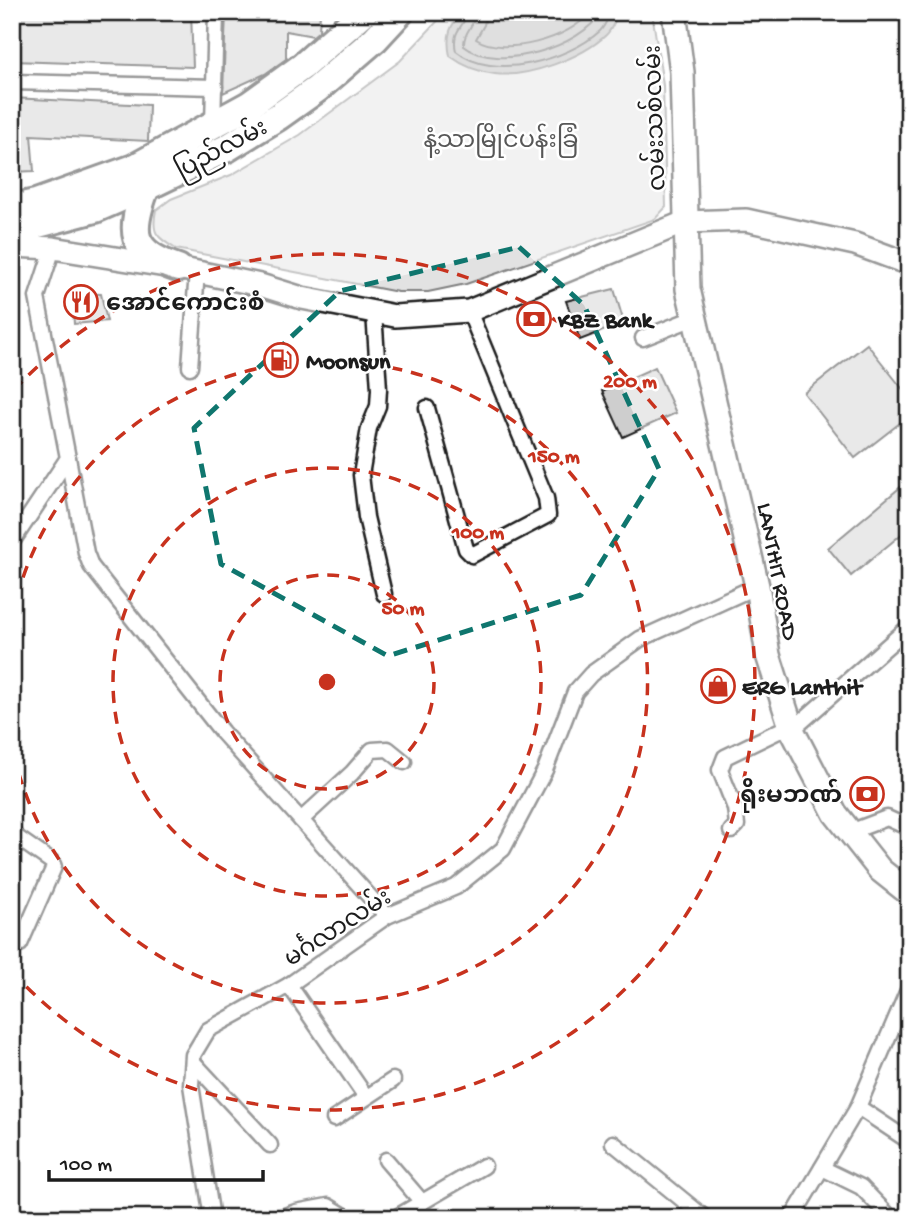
<svg xmlns="http://www.w3.org/2000/svg" width="921" height="1230" font-family="'Gochi Hand','Noto Sans Myanmar',sans-serif">
<rect width="100%" height="100%" fill="#fff"/>
<filter id="ink" filterUnits="userSpaceOnUse"><feTurbulence type="fractalNoise" baseFrequency=".0143" numOctaves="2"/><feDisplacementMap in="SourceGraphic" scale="14" xChannelSelector="R" yChannelSelector="G"/><feConvolveMatrix kernelMatrix="1 2 1 2 8 2 1 2 1" color-interpolation-filters="sRGB"/></filter>
<g filter="url(#ink)">
<path fill="#e2e2e2" stroke="#7f7f7f" stroke-width="2" d="M446 12H652L663 85 666 207 655 219 466 284 428 292H398L176 249C157 237 151 234 156 210L171 199 231 175 300 135 400 61Z"/>
<path fill="#b8b8b8" stroke="#7a7a7a" stroke-width="2" d="M464 12H619C615 20 612 30 606 35 582 58 527 78 495 74 479 72 462 65 450 56 446 37 449 24 464 12Z"/>
<g fill="none" stroke-linecap="round" stroke-linejoin="round">
<g stroke="#5a5a5a" stroke-width="2">
<path d="M467 12C465 28 451 29 456 51 493 82 568 60 600 31 605 26 608 18 611 12"/>
<path d="M476 12C475 26 463 32 464 46 497 73 582 47 601 12"/>
<path d="M487 12 484 25 476 39C503 57 571 39 590 12"/>
</g>
</g>
<g fill="#cecece" stroke="#1c1c1c" stroke-width="2">
<path d="M12 12H191L193 67 12 61Z"/>
<path d="M226 12H320L319 31 313 36 286 31V59L265 74 223 93Z"/>
<path d="M12 98 149 105 148 141 31 135 34 171 12 172Z"/>
<path d="M614 289 624 323 580 340 566 301Z"/>
<path d="M72 293 101 294 107 321 74 324Z"/>
<path d="M867 344 909 397V416L855 458 804 393Z"/>
<path d="M655 367 676 413 623 437 602 391Z"/>
<path d="M909 480V528L851 576 828 548Z"/>
</g>
<g fill="none" stroke-linecap="round" stroke-linejoin="round">
<g stroke="#1c1c1c" stroke-width="19">
<g id="street">
<path d="M12 82 215 87"/>
<path d="M213 124 216 12"/>
<path d="M374 312 379 389 378 406 369 428 361 475 366 517 384 594"/>
<path d="M643 338 694 318"/>
<path d="M190 367 197 271"/>
<path d="M427 408 466 549 472 555 548 515 546 498 469 311"/>
<path d="M68 458 86 553 91 566 222 732 387 916"/>
<path d="M12 542 68 458 37 297 53 248"/>
<path d="M792 730 909 627"/>
<path d="M301 820 352 773 372 750 388 749 404 762"/>
<path d="M731 831 737 825 735 808 720 770 725 757 791 725"/>
<path d="M850 832 887 818 909 828"/>
<path d="M12 834 52 862 54 867 20 944 12 946"/>
<path d="M289 985 366 1097"/>
<path d="M193 1062 270 1145"/>
<path d="M858 1107 909 1141"/>
<path d="M334 1119 393 1080"/>
<path d="M613 1143 705 1218"/>
<path d="M386 1160 422 1202"/>
<path d="M822 1168 861 1187 891 1218"/>
<path d="M212 1218 191 1085 193 1055 208 1030 289 985 387 916 456 887 503 849 545 770 575 692 591 674 640 639 757 586"/>
<path d="M279 1218 296 1212 328 1206 348 1218"/>
<path d="M395 1218 484 1166"/>
<path d="M792 1218 858 1107 909 988"/>
</g>
</g>
<g stroke="#1c1c1c" stroke-width="26">
<path id="secondary" d="M12 246 53 248 178 268 260 285 302 298 395 316 469 311 685 222 746 220 855 244 909 264"/>
</g>
<g stroke="#1c1c1c" stroke-width="28">
<path id="primary" d="M674 12 682 72 688 289 757 586 768 655 792 730 835 813 880 870 909 893"/>
</g>
<g stroke="#1c1c1c" stroke-width="32">
<g id="highway">
<path d="M146 187C129 232 129 252 178 268"/>
<path d="M12 208 36 203 134 168 249 105 303 66 364 12"/>
<path d="M12 231 95 209 146 187 227 148 279 116 317 89 375 39 400 12"/>
</g>
</g>
<use href="#street" stroke="#fff" stroke-width="14"/>
<use href="#secondary" stroke="#fff" stroke-width="21"/>
<use href="#primary" stroke="#fff" stroke-width="23"/>
<use href="#highway" stroke="#fff" stroke-width="26"/>
</g>
</g>
<path d="M0 0H921V1230H0ZM519 247 584 305 659 469 581 595 388 656 221 564 194 428 340 291Z" fill="#fff" fill-opacity=".55" fill-rule="evenodd"/>
<path fill="none" stroke="#0f766e" stroke-width="5" stroke-dasharray="14 9" stroke-linejoin="round" d="M519 247 584 305 659 469 581 595 388 656 221 564 194 428 340 291Z"/>
<g fill="none" stroke="#c8321e" stroke-width="3.5" stroke-dasharray="12 9">
<circle cx="327" cy="682" r="107"/>
<circle cx="327" cy="682" r="214"/>
<path d="M12 618A321 321 0 1 1 12 746"/>
<path d="M14 390A428 428 0 1 1 14 974"/>
</g>
<defs>
<g id="restaurant-ring" transform="scale(1.75)"><circle r="9.5" fill="#fff" stroke="#c8321e" stroke-width="1.5"/><path d="M-5-6h1v4h1v-4h1v4h1v-4h1v5L-1.5 .5V6h-2V.5L-5-1ZM5-6V6H3V1.5H1.5Q1.5-4 5-6Z" fill="#c8321e"/></g>
<g id="bank-ring" transform="scale(1.75)"><circle r="9.5" fill="#fff" stroke="#c8321e" stroke-width="1.5"/><path d="M-6-4H6V4H-6ZM0-2.3a2.3 2.3 0 1 0 0 4.6a2.3 2.3 0 1 0 0-4.6Z" fill="#c8321e"/></g>
<g id="fuel-ring" transform="scale(1.75)"><circle r="9.5" fill="#fff" stroke="#c8321e" stroke-width="1.5"/><path d="M-5.5-6h7V0h2V4h1.3V-2.5L3-4.5l.8-.8L6-3V5H2.5V1h-1V6h-7ZM-4.2-4.7v3.2H.2V-4.7Z" fill="#c8321e"/></g>
<g id="shop-ring" transform="scale(1.75)"><circle r="9.5" fill="#fff" stroke="#c8321e" stroke-width="1.5"/><path d="M-5-2.5h2.3a2.7 3.5 0 0 1 5.4 0H5L5.5 6h-11ZM-1.5-2.5h3a1.5 2.3 0 0 0-3 0Z" fill="#c8321e"/></g>
</defs>
<g fill-rule="evenodd">
<use href="#restaurant-ring" x="81" y="302"/>
<use href="#bank-ring" x="534" y="319"/>
<use href="#fuel-ring" x="281" y="360"/>
<use href="#shop-ring" x="718" y="686"/>
<use href="#bank-ring" x="867" y="794"/>
</g>
<g text-anchor="middle" stroke-width="5" stroke-linejoin="round" paint-order="stroke">
<g font-size="24" fill="#1c1c1c" stroke="#fff">
<text transform="translate(654 118) rotate(-92)" y="8">လမ်းသစ်လမ်း</text>
<text transform="translate(221 148) rotate(-28)" y="8">ပြည်လမ်း</text>
<text transform="translate(779 571) rotate(79)" y="8">LANTHIT ROAD</text>
<text transform="translate(337 927) rotate(-33)" y="8">မင်္ဂလာလမ်း</text>
</g>
<g font-size="24" fill="#575757" stroke="#fff">
<text x="501" y="147">နံ့သာမြိုင်ပန်းခြံ</text>
</g>
<g font-size="24" font-weight="bold" fill="#1c1c1c" stroke="#fff" text-anchor="start">
<text x="106" y="310">အောင်ကောင်းစံ</text>
<text x="558" y="327">KBZ Bank</text>
<text x="306" y="368">Moonsun</text>
<text x="742" y="694">ERG Lanthit</text>
<text x="842" y="802" text-anchor="end">ရိုးမဘဏ်</text>
</g>
</g>
<circle cx="327" cy="682" r="10" fill="#c8321e" stroke="#fff" stroke-width="3.5"/>
<g font-size="21" text-anchor="middle" font-weight="bold" fill="#c8321e" stroke="#fff" stroke-width="5" stroke-linejoin="round" paint-order="stroke">
<text x="630" y="387">200 m</text>
<text x="554" y="462">150 m</text>
<text x="478" y="538">100 m</text>
<text x="403" y="614">50 m</text>
</g>
<rect width="921" height="1230" fill="none" stroke="#fff" stroke-width="42"/>
<rect x="21" y="21" width="879" height="1188" fill="none" stroke="#1c1c1c" stroke-width="2.5" filter="url(#ink)"/>
<path d="M49 1170v10h214v-10" fill="none" stroke="#1c1c1c" stroke-width="3.5"/>
<text x="60" y="1170" font-size="21" fill="#1c1c1c" stroke="#ffffff" stroke-width="5" paint-order="stroke">100 m</text>
</svg>
